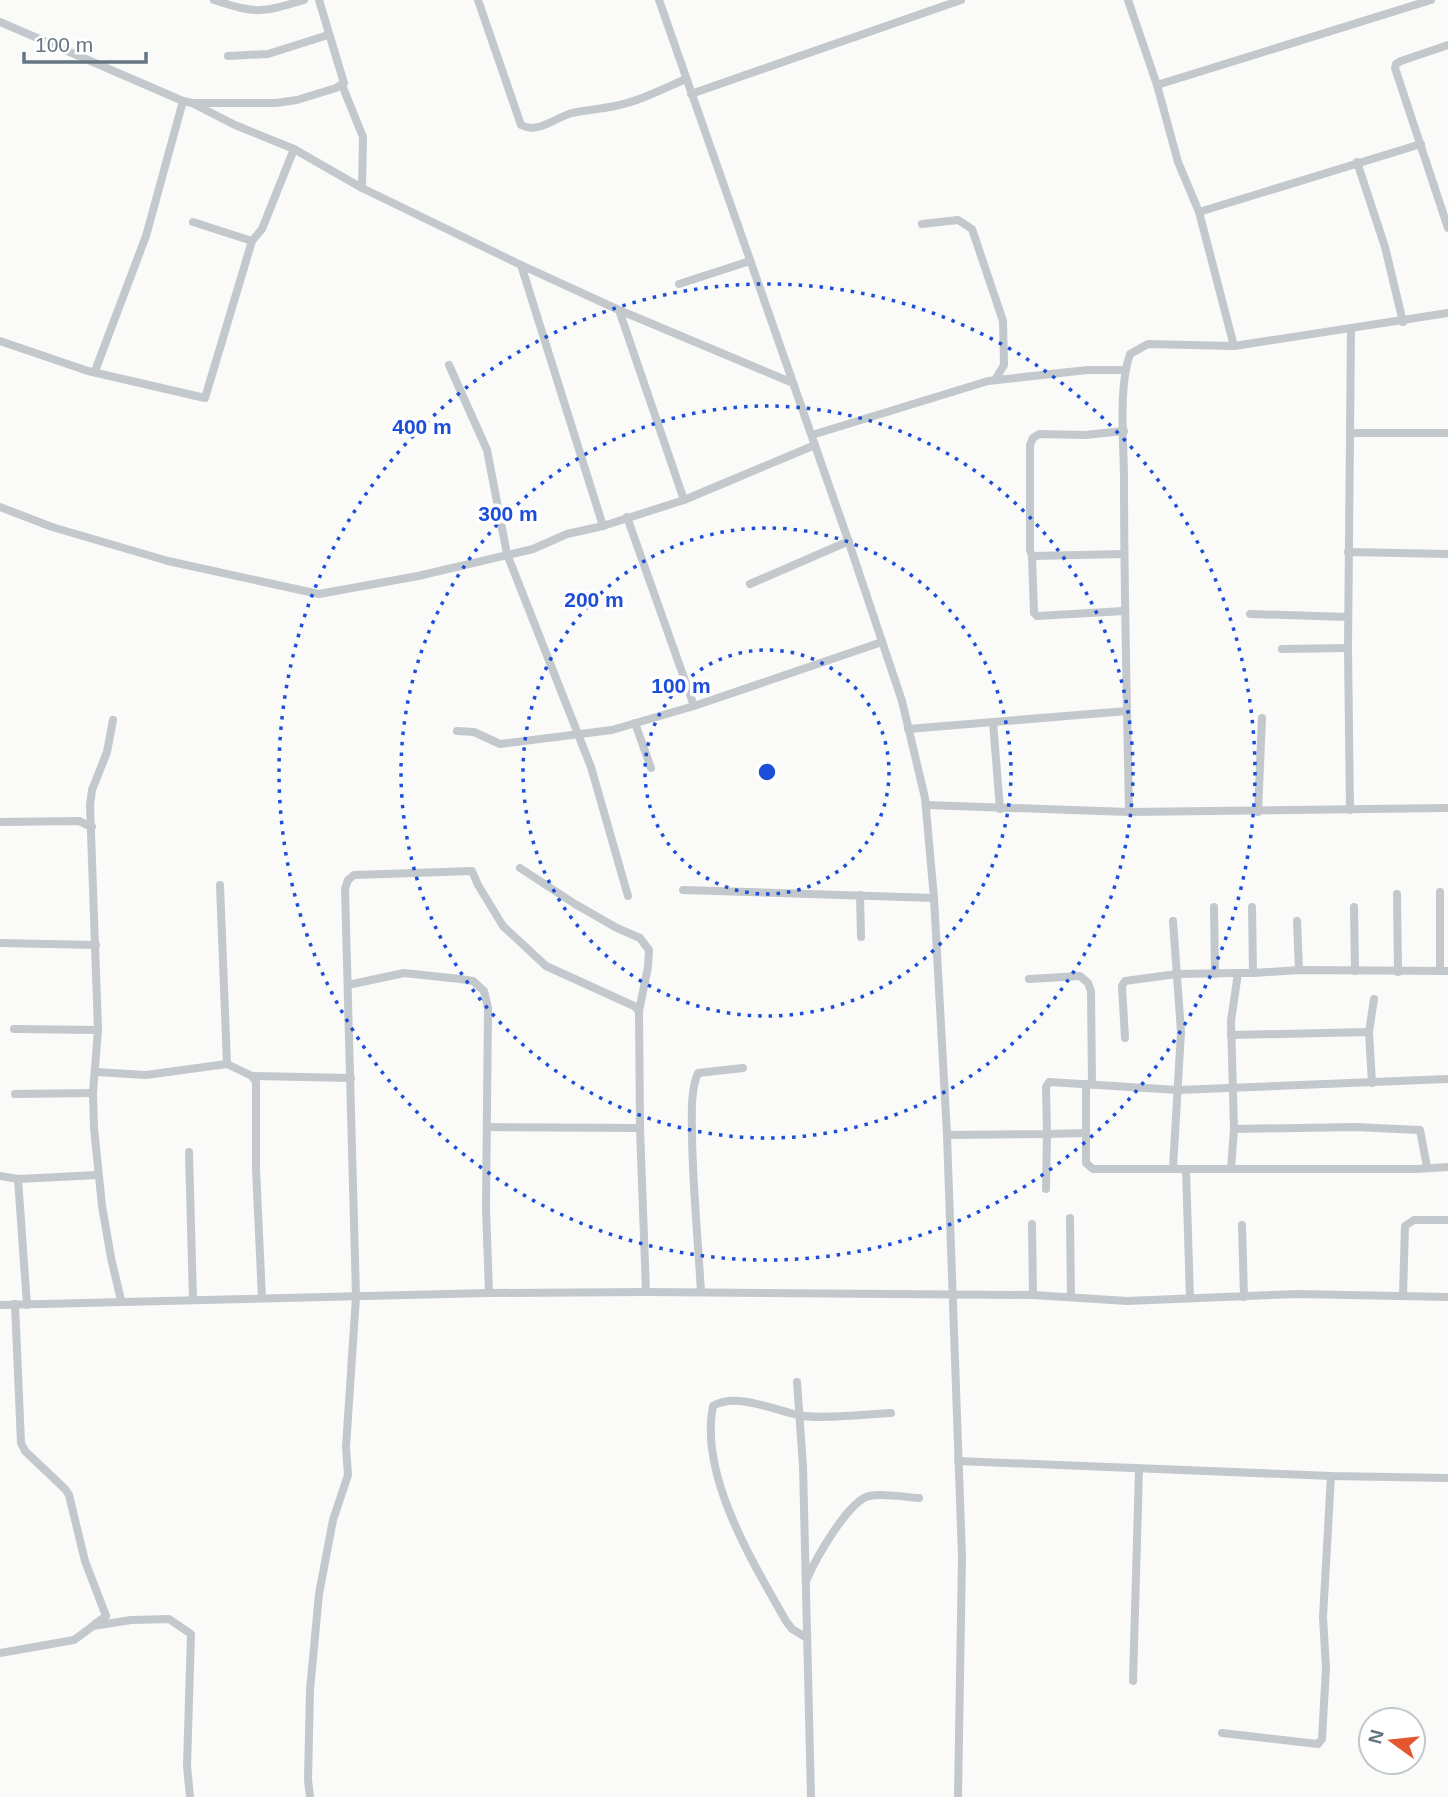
<svg xmlns="http://www.w3.org/2000/svg" width="1448" height="1797" font-family="Arial,sans-serif">
<rect width="100%" height="100%" fill="#fafaf8"/>
<g fill="none" stroke-linecap="round" stroke-linejoin="round">
<g stroke="#c3c8cc" stroke-width="8">
<path d="M214 0C257 14 261 13 304 0"/>
<path d="M478 0 521 125C539 134 554 118 572 113 586 110 601 109 615 106 640 101 663 89 686 79"/>
<path d="M659 0 846 534 902 701 925 798 934 898 947 1135 962 1557 958 1797"/>
<path d="M1128 0 1157 85 1178 162 1199 212 1234 346"/>
<path d="M0 22 183 101 192 103H276L297 100 336 88 344 83 319 0"/>
<path d="M1448 45 1401 61 1396 64 1395 68 1448 228"/>
<path d="M228 56 268 54 328 35"/>
<path d="M342 85 363 137 362 188"/>
<path d="M1157 85 1431 0"/>
<path d="M691 94 961 0"/>
<path d="M192 103 235 125 294 149 362 188 521 265 619 310 793 383"/>
<path d="M1357 162 1385 247 1403 322"/>
<path d="M1199 212 1421 144"/>
<path d="M193 222 252 241"/>
<path d="M922 224 958 220 972 229 1003 321 1004 365 995 380"/>
<path d="M521 265 603 526"/>
<path d="M679 284 750 261"/>
<path d="M619 310 684 500"/>
<path d="M0 341 88 371 205 398 252 241 262 229 294 149"/>
<path d="M449 365 487 450 507 554 591 767 628 896"/>
<path d="M95 371 146 236 183 101"/>
<path d="M1124 431 1085 435 1039 434 1033 438 1030 445V550L1032 556 1034 613 1037 616 1124 611"/>
<path d="M1350 433H1448"/>
<path d="M812 435 988 381 1087 370H1124"/>
<path d="M0 507 52 527 168 561 319 594 418 576 533 549 567 534 603 526 684 500 815 445"/>
<path d="M627 517 694 706"/>
<path d="M1348 552 1448 554"/>
<path d="M1032 556 1124 554"/>
<path d="M750 584 849 541"/>
<path d="M1250 614 1348 617"/>
<path d="M1282 649 1348 648"/>
<path d="M113 720 107 752 92 790 90 805 98 1030 93 1093 94 1128 102 1206 111 1258 121 1300"/>
<path d="M993 722 1000 809"/>
<path d="M635 723 651 768"/>
<path d="M908 729 1127 711"/>
<path d="M457 731 474 732 500 744 612 730 694 706 882 642"/>
<path d="M926 805 1129 812 1448 808"/>
<path d="M1350 810 1348 648 1351 329"/>
<path d="M1129 812C1127 701 1124 591 1124 481 1124 443 1118 388 1130 354L1148 344 1234 346 1448 313"/>
<path d="M1258 812 1262 718"/>
<path d="M0 822 79 821 92 827"/>
<path d="M520 868 575 904 617 928 640 938 649 950 648 967 639 1011 640 1128 646 1292"/>
<path d="M220 885 227 1064"/>
<path d="M683 890 934 898"/>
<path d="M1440 892V971"/>
<path d="M1397 894 1398 972"/>
<path d="M860 895 861 937"/>
<path d="M1214 907 1215 974"/>
<path d="M1354 907 1355 971"/>
<path d="M1173 921 1181 1032 1173 1168"/>
<path d="M1297 921 1299 970"/>
<path d="M0 943 96 945"/>
<path d="M1253 973 1299 970 1448 971"/>
<path d="M1029 979 1080 976 1088 983 1091 991 1092 1084"/>
<path d="M348 985 404 973 460 979 473 981 484 991 488 1008 486 1208 489 1293"/>
<path d="M14 1029 98 1030"/>
<path d="M1369 1032 1374 999"/>
<path d="M1231 1035 1369 1032 1372 1083"/>
<path d="M1125 1038 1122 986 1125 981 1177 974 1238 973"/>
<path d="M96 1072 146 1075 227 1064 252 1076 256 1082V1169L262 1298"/>
<path d="M252 1076 351 1078"/>
<path d="M1086 1084V1163L1093 1169H1416L1448 1167"/>
<path d="M15 1094 93 1093"/>
<path d="M487 1127 640 1128"/>
<path d="M1234 1129 1354 1127 1420 1130 1427 1167"/>
<path d="M947 1135 1047 1134 1046 1087 1049 1082 1178 1090 1448 1079"/>
<path d="M189 1152 193 1300"/>
<path d="M1186 1169 1190 1298"/>
<path d="M1231 1169 1234 1129 1231 1021 1238 973H1253L1252 907"/>
<path d="M0 1176 18 1179 98 1175"/>
<path d="M18 1179 27 1305"/>
<path d="M1046 1189 1047 1134 1085 1133"/>
<path d="M1070 1218 1071 1297"/>
<path d="M1032 1224 1033 1295"/>
<path d="M1242 1225 1244 1297"/>
<path d="M701 1292C698 1241 693 1189 692 1137 692 1116 690 1092 698 1073L743 1068"/>
<path d="M1403 1295 1405 1226 1414 1220H1448"/>
<path d="M15 1304 21 1443 25 1451 65 1489 69 1495 85 1561 106 1616 95 1624"/>
<path d="M0 1305 489 1293 646 1292 1033 1295 1127 1301 1297 1294 1448 1297"/>
<path d="M797 1382 803 1466 811 1797"/>
<path d="M958 1461 1331 1476 1448 1478"/>
<path d="M807 1579C815 1560 848 1501 869 1496 884 1493 903 1497 919 1498"/>
<path d="M807 1638 792 1629 786 1621C753 1563 699 1475 713 1406 736 1392 774 1410 798 1415 818 1420 867 1414 891 1413"/>
<path d="M0 1653 74 1640 93 1626 131 1620 169 1619 191 1634 187 1766 190 1797"/>
<path d="M1133 1681 1139 1469"/>
<path d="M1222 1733 1318 1744 1322 1739 1326 1668 1323 1617 1331 1476"/>
<path d="M310 1797 308 1780 310 1690 319 1594 333 1520 348 1475 346 1447 356 1297 345 889 348 880 354 875 472 871 478 885 503 926 546 966 634 1006 639 1011"/>
</g>
</g>
<g fill="none" stroke="#1d4ed8" stroke-width="3.5" stroke-dasharray="3.5 7">
<circle cx="767" cy="772" r="122"/>
<circle cx="767" cy="772" r="244"/>
<circle cx="767" cy="772" r="366"/>
<circle cx="767" cy="772" r="488"/>
</g>
<circle cx="767" cy="772" r="10" fill="#1d4ed8" stroke="#fff" stroke-width="3.5"/>
<g font-size="21" text-anchor="middle" font-weight="bold" fill="#1d4ed8" stroke="#fff" stroke-width="7" stroke-linejoin="round" paint-order="stroke">
<text x="422" y="434">400 m</text>
<text x="508" y="521">300 m</text>
<text x="594" y="607">200 m</text>
<text x="681" y="693">100 m</text>
</g>
<g transform="translate(1392 1741) rotate(285)"><circle r="33" fill="#ffffff" stroke="#c1c8cd" stroke-width="2"/>
<path d="M0-5L12 26L0 18L-12 26Z" fill="#e4572e"/>
<text y="-10" font-size="19" font-weight="bold" text-anchor="middle" fill="#657683">N</text>
</g>
<path d="M24 52v10h122v-10" fill="none" stroke="#657683" stroke-width="3.5"/>
<text x="35" y="52" font-size="21" fill="#657683" stroke="#ffffff" stroke-width="5" paint-order="stroke">100 m</text>
</svg>
